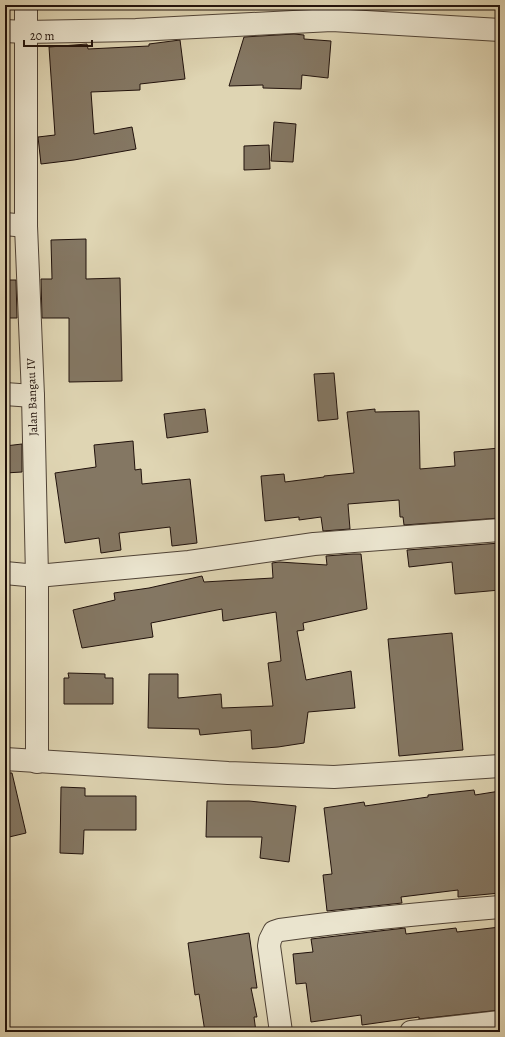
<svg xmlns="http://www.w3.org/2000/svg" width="505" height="1037" font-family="Alegreya,serif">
<rect width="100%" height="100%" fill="#dfd5b3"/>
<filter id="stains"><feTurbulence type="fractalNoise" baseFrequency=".005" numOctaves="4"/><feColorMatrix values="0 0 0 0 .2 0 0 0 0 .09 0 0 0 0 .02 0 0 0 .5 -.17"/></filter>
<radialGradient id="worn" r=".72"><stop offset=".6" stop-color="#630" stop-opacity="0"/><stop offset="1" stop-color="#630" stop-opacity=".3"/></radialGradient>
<g fill="#847763" stroke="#21120c">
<path d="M294 34 304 35V39L331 41 328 78 302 75 301 89 263 88V85L229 86 244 37Z"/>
<path d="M180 40 185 79 140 84V90L91 92 94 134 132 127 136 149 74 160 41 164 38 137 55 135 49 47 87 44 88 49 149 46V44Z"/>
<path d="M274 122 296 124 293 162 271 161Z"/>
<path d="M269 145 270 169 244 170V146Z"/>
<path d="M86 239V279L120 278 122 381 69 382V318H42L41 279H52L51 240Z"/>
<path d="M5 280H16L17 318H5Z"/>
<path d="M334 373 338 419 318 421 314 374Z"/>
<path d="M205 409 208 432 167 438 164 414Z"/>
<path d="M375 409V412L419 411 420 469 455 466 454 452 500 448V518L404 525 403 517H400L399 500 348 504 350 529 323 531 321 517 299 520V517L265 521 261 476 284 474 285 482 324 477V476L354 473 347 412Z"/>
<path d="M133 441 135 470 141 469 142 484 190 479 197 543 172 546 170 527 119 533 121 550 101 553 99 538 65 543 55 473 96 467 94 445Z"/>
<path d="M22 444V472L5 473V446Z"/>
<path d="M500 543V590L455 594 452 562 409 567 407 550Z"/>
<path d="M353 554H361L367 609 303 623 304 630 297 631 306 680 351 671 355 708 308 712 304 743 278 747 252 749 251 730 200 735 199 729 148 728 149 674H178V698L221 694 222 708 273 706 268 663 281 661 276 612 223 621 222 609 151 623 153 637 82 648 73 610 115 600 114 593 149 588 202 576 204 582 273 578 272 563 279 562 327 565 326 556Z"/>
<path d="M452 633 463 750 399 756 388 639Z"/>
<path d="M68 673 105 674V678H113V704H64V678H69Z"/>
<path d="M5 773H12L26 833 5 838Z"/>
<path d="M61 787 85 788V796H136V830H84L83 854 60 853Z"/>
<path d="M474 790 475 795 500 791V893L458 897V890L401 897 402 903 327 911 323 875 332 874 324 808 364 802 365 806 428 797V795Z"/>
<path d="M207 801H249L296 806 289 862 260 858 262 837H206Z"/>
<path d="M500 927V1010L419 1019V1017L362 1025 361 1015 311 1022 306 983 296 984 293 954 313 952 311 939 405 928 406 934 456 928 457 932Z"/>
<path d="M249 933 257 988H251L257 1017H254L256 1032H205L199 994 195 995 188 943Z"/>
</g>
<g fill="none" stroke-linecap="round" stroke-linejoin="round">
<g stroke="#504336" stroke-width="24">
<g id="street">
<path d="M26 5V226L33 396 37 576V762"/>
<path d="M5 31 25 32 136 30 332 20 500 30"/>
<path d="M5 224 26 226"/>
<path d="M5 394 33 396"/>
<path d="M5 573 37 576 189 562 314 544 500 530"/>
<path d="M5 759 228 773 334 777 500 766"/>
<path d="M281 1032 269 946 270 940 274 932 280 930C353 920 426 913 500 907"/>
<path d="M411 1032 500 1022"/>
</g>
</g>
<use href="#street" stroke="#eae4ce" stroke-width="22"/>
</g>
<g text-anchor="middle" stroke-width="3" stroke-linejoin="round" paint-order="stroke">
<g font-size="12" fill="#21120c" stroke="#eae4ce">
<text transform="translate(32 397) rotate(-92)" y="4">Jalan Bangau IV</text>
</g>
</g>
<rect width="505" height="1037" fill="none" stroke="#dfd5b3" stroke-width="20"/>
<rect x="6" y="6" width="493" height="1025" fill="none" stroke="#21120c" stroke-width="2"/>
<rect x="10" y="10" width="485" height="1017" fill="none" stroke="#21120c"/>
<path d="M24 40v6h68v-6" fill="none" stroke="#21120c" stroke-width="2"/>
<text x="30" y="40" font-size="12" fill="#21120c" stroke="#eae4ce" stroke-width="3" paint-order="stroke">20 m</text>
<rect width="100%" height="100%" filter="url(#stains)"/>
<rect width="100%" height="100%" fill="url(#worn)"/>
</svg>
